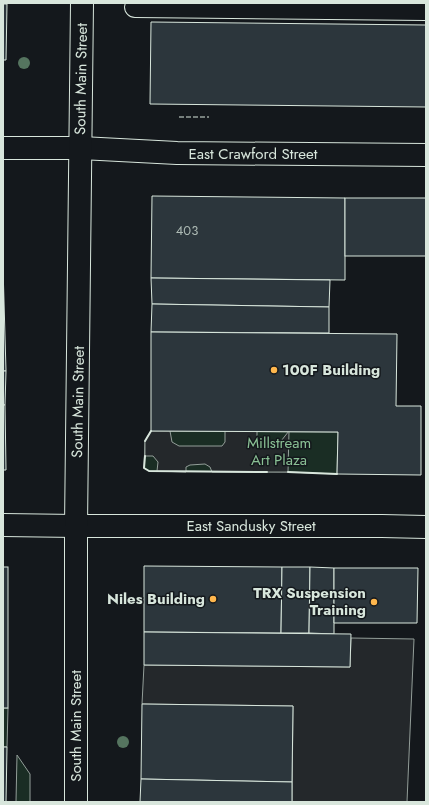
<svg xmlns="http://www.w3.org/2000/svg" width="429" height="805" font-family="Jost,sans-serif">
<rect width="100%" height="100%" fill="#14181c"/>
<g fill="#1a2d24" stroke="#939e99">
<path d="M151 431 338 432 337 474 288 472 149 471 144 468 145 441Z"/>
<path d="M3 708H8L7 747H3Z"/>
<path d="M17 755 30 774V802H16Z"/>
</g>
<g fill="#24282b" stroke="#939e99">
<path d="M151 431H170L172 442 179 446H222L225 442V431H257V446L281 447V441L289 431 288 472H212L210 467 205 464 190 465 186 467V472L157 471 158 462 153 456H145V441Z"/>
<path d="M351 638 414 639 407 802H292L293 706 142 704 144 665 350 667Z"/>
</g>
<g fill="#2c363c" stroke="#d8e6dc">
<path d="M3 4H7L6 60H3Z"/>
<path d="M151 22 426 25V107L150 104Z"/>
<path d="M152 196 345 198V280L151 278Z"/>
<rect x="345" y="198" width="81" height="58"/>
<path d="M3 267 6 371H3Z"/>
<path d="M151 278 330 280 329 307 152 304Z"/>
<path d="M152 304 329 307V333L151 332Z"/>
<path d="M151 332 397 334 396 406H421V475L337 474 338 432 151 431Z"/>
<path d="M3 371H6L5 405H3Z"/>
<path d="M3 405H5L6 470H3Z"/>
<path d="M144 566 282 567 281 633 144 632Z"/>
<rect x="3" y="567" width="5" height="141"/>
<path d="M282 567H310L309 633H281Z"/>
<path d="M310 567 334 568V634L309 633Z"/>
<path d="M334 568H418L417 623H334Z"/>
<path d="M144 632 351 634 350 667 144 665Z"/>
<path d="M142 704 293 706 292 782 141 779Z"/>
<path d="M3 747H7L6 802H3Z"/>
<path d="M141 779 292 782V802H140Z"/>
</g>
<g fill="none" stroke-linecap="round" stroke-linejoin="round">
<g stroke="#d8e6dc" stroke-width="22">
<path id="pedestrian" d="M135 7 426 10"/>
</g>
<g stroke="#d8e6dc" stroke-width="24">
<g id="tertiary">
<path d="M3 148H81L177 153 426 155"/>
<path d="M3 525 76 526"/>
</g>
</g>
<g stroke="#d8e6dc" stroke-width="24">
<path id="secondary" d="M76 526H382L426 527"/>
</g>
<g stroke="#d8e6dc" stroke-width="24">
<path id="primary" d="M76 802V526L82 3"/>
</g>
<use href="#pedestrian" stroke="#14181c" stroke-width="20"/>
<use href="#tertiary" stroke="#14181c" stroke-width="22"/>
<use href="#secondary" stroke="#14181c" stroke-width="22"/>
<use href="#primary" stroke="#14181c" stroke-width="22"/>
<path stroke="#d8e6dc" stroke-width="1" stroke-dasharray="5 2" stroke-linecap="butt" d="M179 117H209"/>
<g stroke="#d8e6dc" stroke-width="2">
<path d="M145 441 151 431"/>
<path d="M145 456 144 468 149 471 267 472"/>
<path d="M288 472 337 474"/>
</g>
</g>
<g fill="#55745f">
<circle cx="24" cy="63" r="6"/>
<circle cx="123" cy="742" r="6"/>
</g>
<g fill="#ffb74d" stroke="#14181c" stroke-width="1.5">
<circle cx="274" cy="370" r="4"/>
<circle cx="213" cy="599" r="4"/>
<circle cx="374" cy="602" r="4"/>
</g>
<g text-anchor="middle" stroke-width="3" stroke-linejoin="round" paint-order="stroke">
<g font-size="13" fill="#adbab4">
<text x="187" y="235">403</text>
</g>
<g font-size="15" fill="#d8e6dc" stroke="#14181c">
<text transform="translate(81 79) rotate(-89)" y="5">South Main Street</text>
<text x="253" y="159">East Crawford Street</text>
<text transform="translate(78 402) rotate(-89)" y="5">South Main Street</text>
<text x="251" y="531">East Sandusky Street</text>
<text transform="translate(76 726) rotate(-90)" y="5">South Main Street</text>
</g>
<g font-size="15" font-weight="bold" fill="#d8e6dc" stroke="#14181c" text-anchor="end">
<text x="282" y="375" text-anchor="start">100F Building</text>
<text x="366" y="598">TRX Suspension<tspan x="366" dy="17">Training</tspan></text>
<text x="205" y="604">Niles Building</text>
</g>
<g font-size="15" fill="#8ac095" stroke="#14181c">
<text x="279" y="448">Millstream<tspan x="279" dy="17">Art Plaza</tspan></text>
</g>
</g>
<rect width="429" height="805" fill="none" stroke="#d8e6dc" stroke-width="8"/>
</svg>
